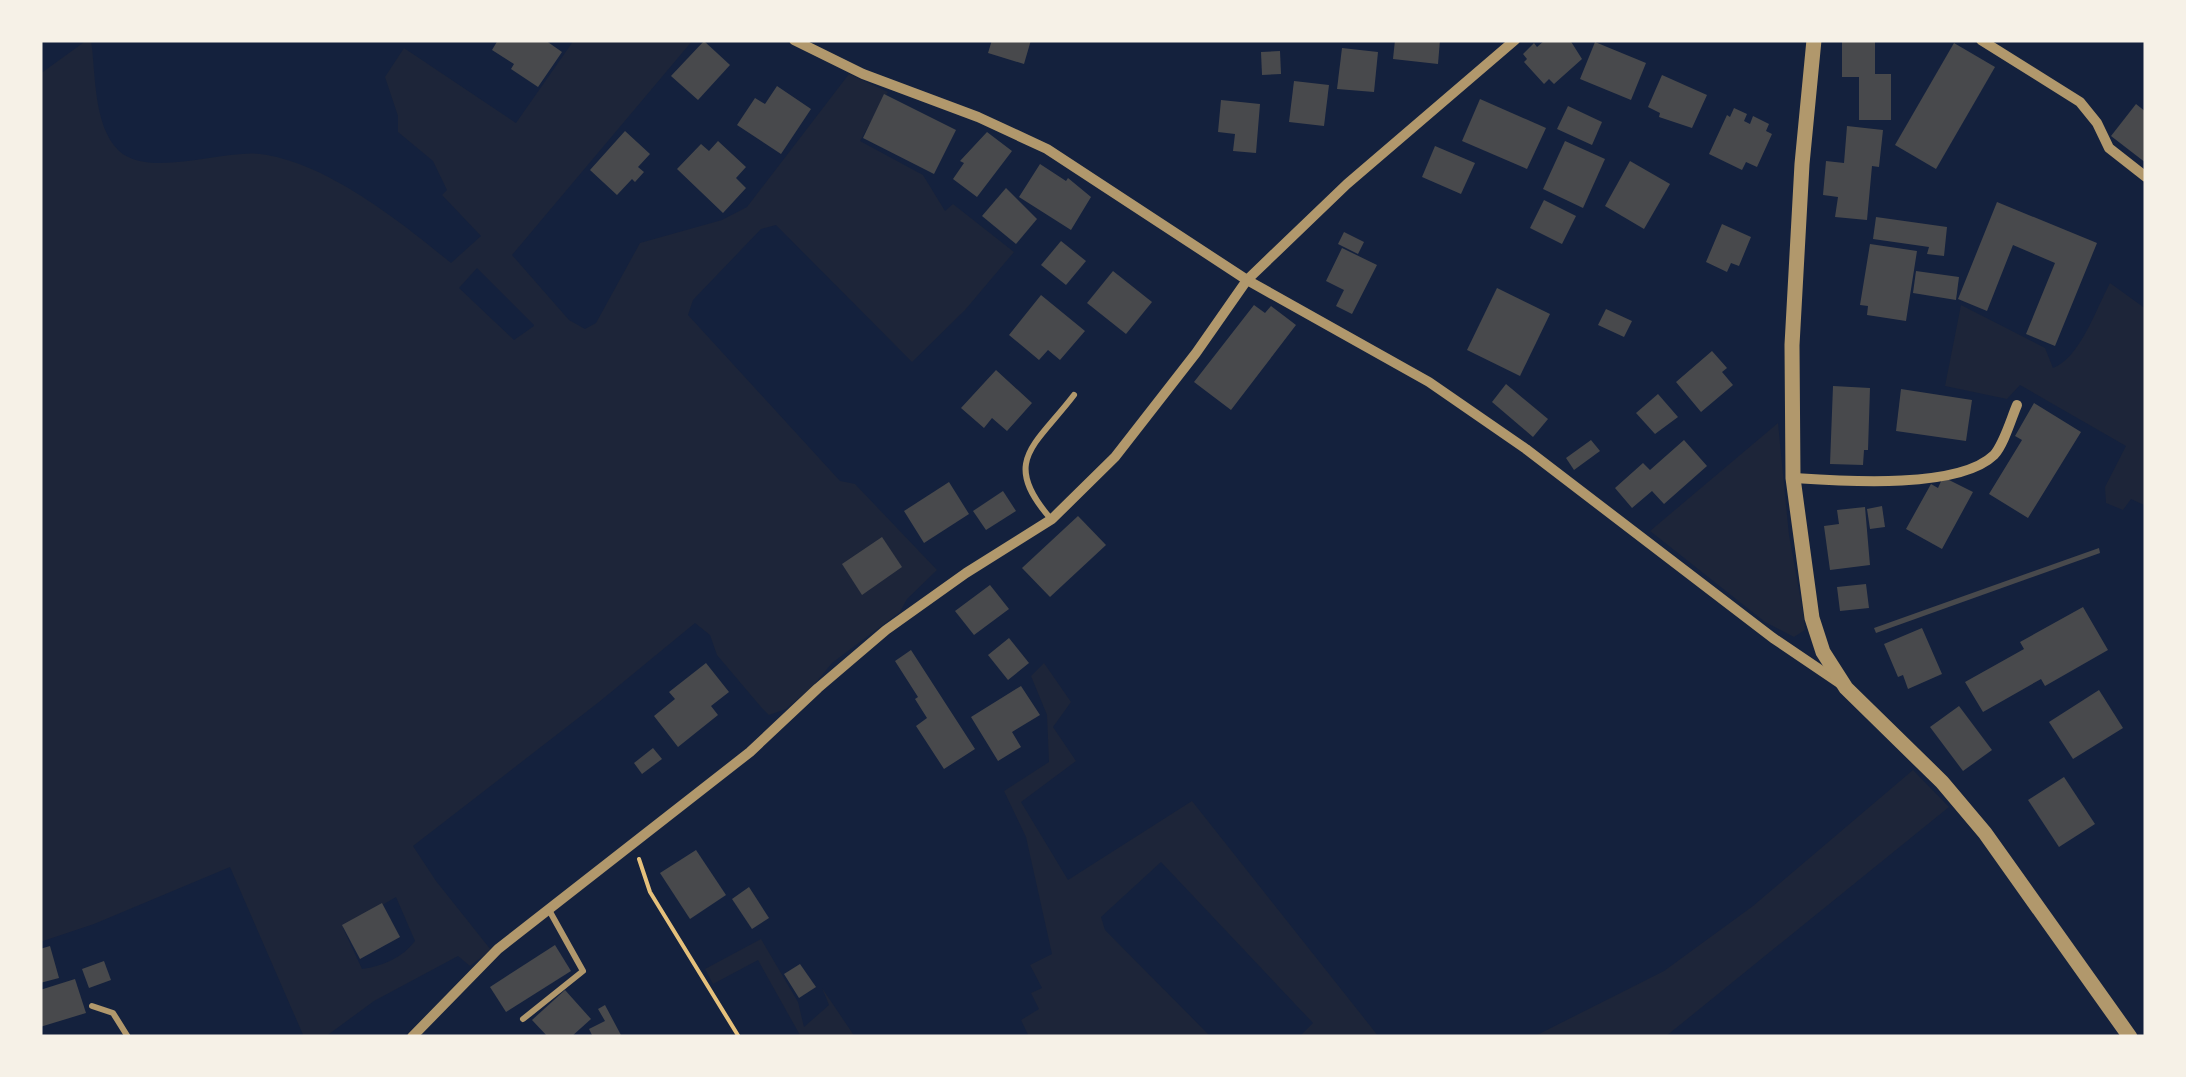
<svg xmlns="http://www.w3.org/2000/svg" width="2186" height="1077" font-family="'Roboto Condensed',sans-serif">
<rect width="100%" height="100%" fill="#14213d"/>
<g fill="#1d2539" fill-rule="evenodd">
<path d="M87 40H91C96 74 93 124 118 150 148 179 220 150 260 154 326 162 401 222 451 263L481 236 442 195 447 190 433 161 398 132V116L385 77 404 48 516 123 574 40H693L512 255 569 320 585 329 596 323 640 243 722 220 747 207 849 74 888 92 860 141 923 175 945 211 953 204 1014 252 965 310 912 362 776 225 761 229 693 300 688 315 840 481 855 484 937 570 907 599 900 612 832 663 813 686 786 709 769 715 761 707 717 655 710 635 695 623 599 702 413 846 436 881 491 950 470 966 458 956 374 1001 325 1037H304L230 867 94 924 40 942V74ZM477 268 534 325V326L514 340 459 288ZM396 897 415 941C402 958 383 966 362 969L343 928Z"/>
<path d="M2110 283 2146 309V506L2131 499 2123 510 2106 503 2105 487 2126 446 2020 385 2007 399 1945 386 1961 305 2045 348 2053 368C2080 358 2096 309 2110 283Z"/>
<path d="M1778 423 1789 535 1804 618 1805 630 1794 637 1765 622 1650 531Z"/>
<path d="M1044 663 1071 702 1053 727 1076 761 1021 802 1068 880 1192 801 1379 1037H1299L1313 1023 1161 862 1101 917 1105 930 1211 1037H1029L1021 1020 1039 1009 1031 993 1042 988 1030 965 1052 954 1026 837 1004 791 1049 762 1047 715 1031 676Z"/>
<path d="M1913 770 1949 807 1665 1037H1533L1664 971 1753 906Z"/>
<path d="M761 939 798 1002 804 1027 829 1005 822 988 855 1037H801L758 960 713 984 705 969Z"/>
</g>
<g fill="#48494c">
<path d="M498 40H545L562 52 538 87 511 69 514 64 492 50Z"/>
<path d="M992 40H1031L1024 64 988 53Z"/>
<path d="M1395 40H1440L1438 64 1393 59Z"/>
<path d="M1545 40H1570L1582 59 1554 84 1549 79 1544 84 1524 62 1527 59 1523 54 1534 43 1537 47Z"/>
<path d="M1842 40H1875V74H1891V120H1859V77H1842Z"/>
<path d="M704 41 730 65 698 100 671 76Z"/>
<path d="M1595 42 1646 63 1631 100 1580 79Z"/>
<path d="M1954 43 1995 67 1936 169 1895 145Z"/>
<path d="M1342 48 1378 52 1374 92 1337 89Z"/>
<path d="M1280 51 1281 74 1262 75 1261 52Z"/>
<path d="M1662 75 1707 95 1692 128 1659 117 1660 113 1648 107Z"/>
<path d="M1294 81 1329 85 1324 126 1289 122Z"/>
<path d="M777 86 811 109 781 154 737 125 755 98 765 104Z"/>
<path d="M884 94 956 130 934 174 863 138Z"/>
<path d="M1480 99 1546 128 1527 169 1462 141Z"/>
<path d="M1221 100 1260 104 1256 153 1233 151 1235 134 1218 132Z"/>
<path d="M2136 104 2146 112V163L2111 136Z"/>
<path d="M1568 106 1602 122 1592 145 1557 129Z"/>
<path d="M1734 108 1747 114 1744 121 1750 124 1753 116 1769 124 1766 131 1772 134 1757 167 1746 162 1742 170 1709 154 1727 115 1730 117Z"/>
<path d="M1847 126 1883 130 1879 167 1872 166 1867 220 1835 217 1838 197 1823 195 1826 161 1844 163Z"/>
<path d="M625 131 650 154 638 167 644 172 635 182 632 179 617 195 590 170Z"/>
<path d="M987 132 1012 151 977 197 953 179 964 163 960 161Z"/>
<path d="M718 141 746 167 736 178 746 188 723 213 677 169 701 144 709 151Z"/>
<path d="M1565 141 1605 159 1583 208 1543 189Z"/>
<path d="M1435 146 1475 163 1461 194 1422 177Z"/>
<path d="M1630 161 1670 184 1644 229 1605 206Z"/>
<path d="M1040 164 1066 181 1068 178 1091 197 1071 230 1019 197Z"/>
<path d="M1006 188 1037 219 1016 244 982 216Z"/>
<path d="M1544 200 1576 216 1562 244 1530 228Z"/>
<path d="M1997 202 2097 243 2055 346 2026 334 2055 263 2013 245 1987 311 1958 299Z"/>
<path d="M1876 217 1947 227 1944 256 1927 254 1929 247 1873 239Z"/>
<path d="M1722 224 1751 237 1739 266 1731 263 1727 272 1706 262Z"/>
<path d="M1344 232 1364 242 1358 254 1338 244Z"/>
<path d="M1061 241 1086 261 1066 285 1041 265Z"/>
<path d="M1870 244 1917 251 1906 321 1867 315 1868 306 1860 305Z"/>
<path d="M1342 248 1377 265 1352 314 1336 306 1344 290 1326 281Z"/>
<path d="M1113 271 1152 302 1126 334 1087 303Z"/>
<path d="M1916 271 1959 277 1956 300 1913 293Z"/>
<path d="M1497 288 1550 314 1520 376 1467 350Z"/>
<path d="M1041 295 1085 331 1060 360 1048 350 1039 360 1009 335Z"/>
<path d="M1254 305 1265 313 1271 306 1296 325 1231 410 1194 382Z"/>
<path d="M1606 309 1632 321 1624 337 1598 325Z"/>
<path d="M1712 351 1727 368 1722 372 1733 385 1701 412 1676 382Z"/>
<path d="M996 370 1032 403 1007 431 992 418 984 428 961 408Z"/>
<path d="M1506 384 1548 419 1533 437 1492 402Z"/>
<path d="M1833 386 1870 388 1868 450H1864L1863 465 1830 464Z"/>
<path d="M1901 389 1972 400 1966 441 1896 431Z"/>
<path d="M1658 394 1678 417 1655 434 1636 413Z"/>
<path d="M2034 403 2081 432 2028 518 1989 494 2022 440 2015 436Z"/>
<path d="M1591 440 1600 451 1574 470 1566 458Z"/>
<path d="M1684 440 1707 466 1664 504 1652 491 1632 508 1615 488 1643 463 1650 470Z"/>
<path d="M1943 477 1973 492 1942 549 1906 529 1931 484 1938 488Z"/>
<path d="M949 482 969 514 924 543 904 511Z"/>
<path d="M1003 491 1016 511 986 530 973 511Z"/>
<path d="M1882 506 1885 527 1870 529 1867 509Z"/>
<path d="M1865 507 1870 565 1830 570 1824 526 1839 524 1837 510Z"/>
<path d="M1078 516 1106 545 1050 597 1022 568Z"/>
<path d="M882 537 902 567 862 595 842 564Z"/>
<path d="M2099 548 2100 553 1876 633 1874 628Z"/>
<path d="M1866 584 1869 608 1840 611 1837 587Z"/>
<path d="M990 585 1009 609 974 635 955 611Z"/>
<path d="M2083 607 2108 650 2045 686 2041 679 1983 712 1965 682 2024 649 2020 642Z"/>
<path d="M1922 628 1942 674 1908 689 1903 675 1898 677 1884 644Z"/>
<path d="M1009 638 1029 663 1008 680 988 655Z"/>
<path d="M911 650 975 749 944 769 916 726 927 718 915 699 918 697 895 661Z"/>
<path d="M706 663 729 692 711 706 718 715 678 747 654 716 675 699 669 692Z"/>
<path d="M1021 686 1040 715 1012 732 1021 747 998 761 971 717Z"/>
<path d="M2099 690 2123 728 2073 759 2049 722Z"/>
<path d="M1959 706 1992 750 1963 771 1930 727Z"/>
<path d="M653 748 662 759 642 774 634 763Z"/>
<path d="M2064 777 2095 824 2059 847 2028 800Z"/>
<path d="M696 850 726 895 690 919 660 873Z"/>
<path d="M749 887 769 918 752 929 732 899Z"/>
<path d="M382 903 400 937 360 959 342 925Z"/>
<path d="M555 945 571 971 506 1012 490 987Z"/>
<path d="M50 946 59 978 40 983V949Z"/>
<path d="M104 961 111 980 89 988 82 969Z"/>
<path d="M800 964 816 987 799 998 784 974Z"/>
<path d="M75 979 86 1013 40 1027V990Z"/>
<path d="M565 990 591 1019 571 1037H548L532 1020Z"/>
<path d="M605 1005 622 1037H593L589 1029 605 1021 598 1009Z"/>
</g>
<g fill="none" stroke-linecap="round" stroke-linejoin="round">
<path stroke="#e5c07b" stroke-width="4" d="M639 859 650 892 739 1037"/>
<g stroke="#b1986c" stroke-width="6">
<path d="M1051 519C1000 461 1035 446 1074 395"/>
<path d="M92 1006 113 1013 128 1037"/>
<path d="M523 1019 583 971 549 910"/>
</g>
<g stroke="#b1986c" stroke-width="10">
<path d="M794 40 863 74 978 117 1047 149 1247 280 1429 382 1526 449 1773 638 1841 684"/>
<path d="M1981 40 2080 102 2097 123 2109 148 2146 177"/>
<path d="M1793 478C1840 481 1958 490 1994 455 2004 444 2011 419 2017 405"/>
<path d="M412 1037 498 949 750 752 818 688 886 630 966 573 1052 519 1115 457 1196 353 1247 280 1347 184 1515 40"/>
</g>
<path stroke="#b1986c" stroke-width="15" d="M1814 40 1802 164 1792 345 1793 478 1812 618 1823 652 1846 688 1942 782 1985 833 2130 1037"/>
</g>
<rect width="2186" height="1077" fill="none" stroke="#f6f1e7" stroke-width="85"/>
</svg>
